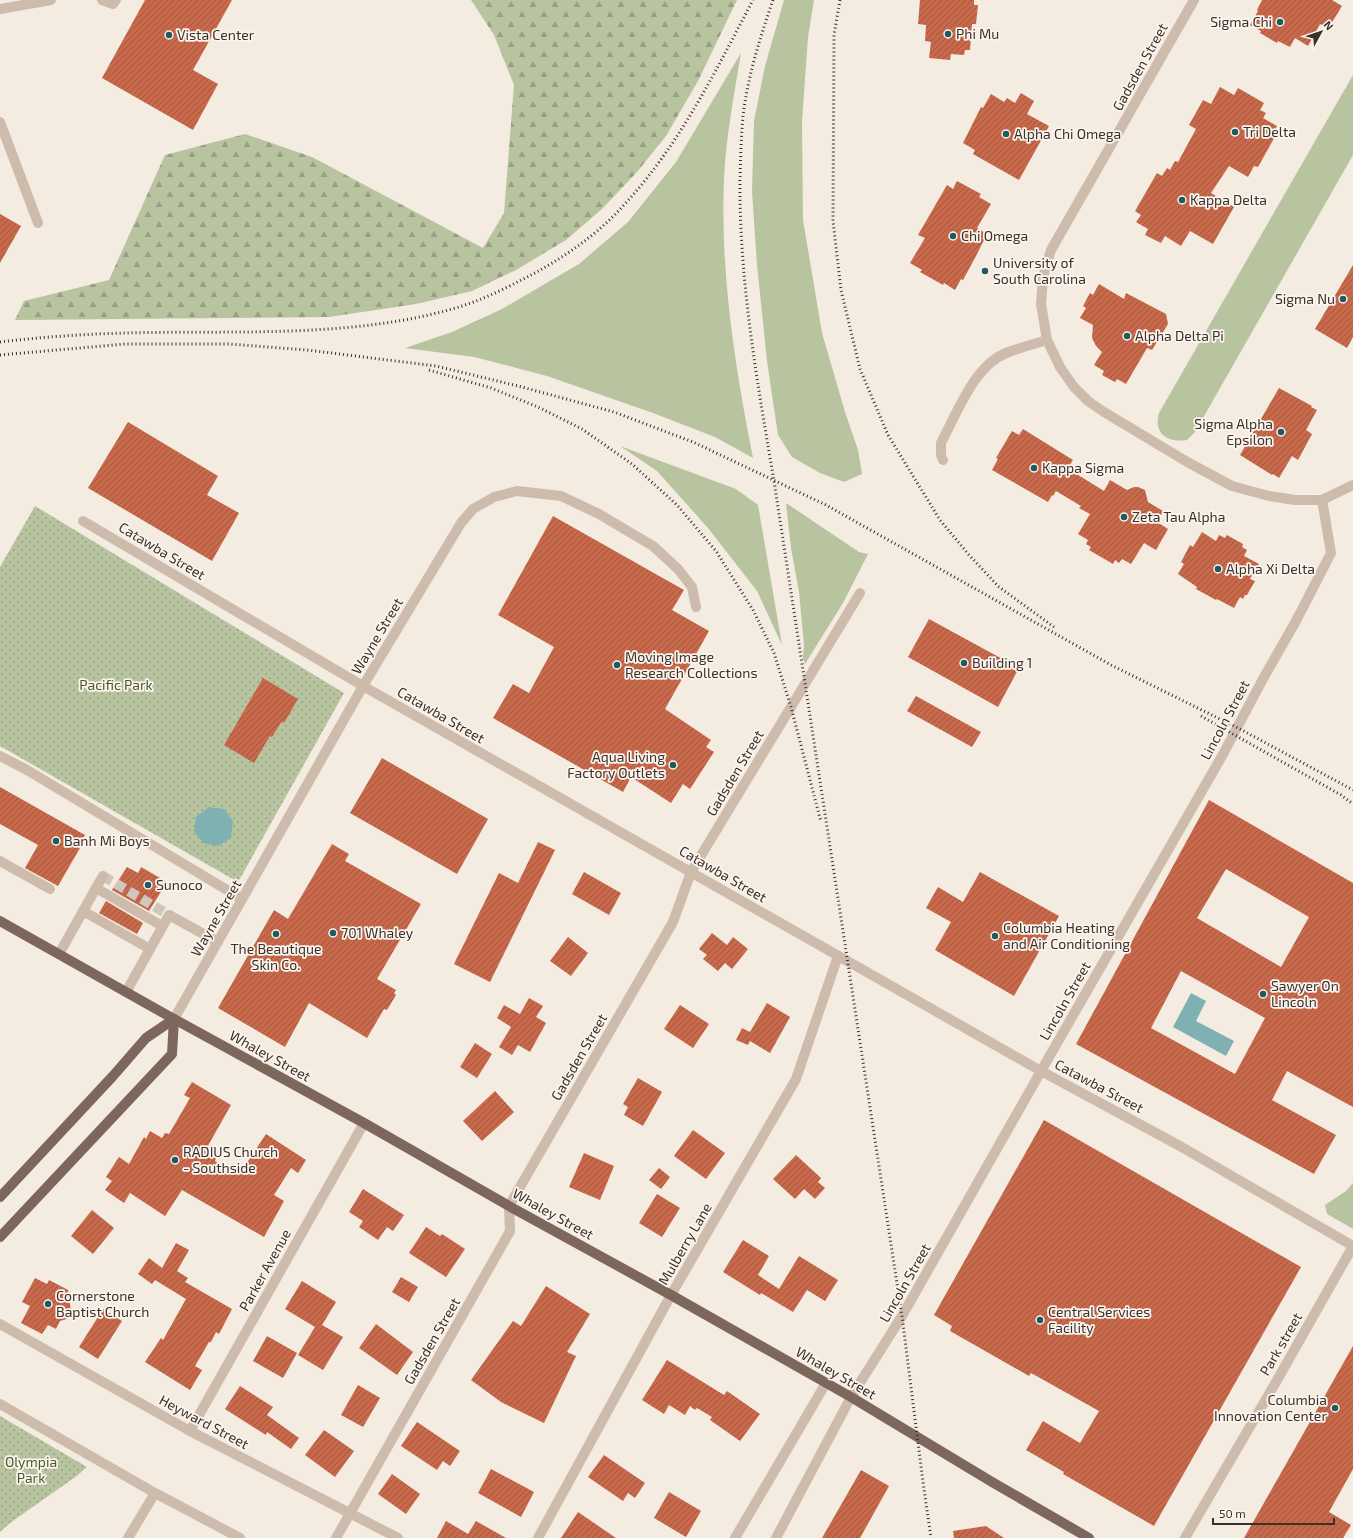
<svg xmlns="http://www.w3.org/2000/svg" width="1353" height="1538" font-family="'Exo 2',sans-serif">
<defs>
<pattern id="forest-firs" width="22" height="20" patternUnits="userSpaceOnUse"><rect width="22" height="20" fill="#b8c4a0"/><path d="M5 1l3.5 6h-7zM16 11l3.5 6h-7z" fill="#97a083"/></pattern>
<pattern id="park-dots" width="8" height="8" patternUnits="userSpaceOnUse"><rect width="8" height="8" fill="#b8c4a0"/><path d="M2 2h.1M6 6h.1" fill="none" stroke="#97a083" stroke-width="1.8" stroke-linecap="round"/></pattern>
<pattern id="building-hatch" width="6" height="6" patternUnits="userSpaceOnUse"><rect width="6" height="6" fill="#c8694b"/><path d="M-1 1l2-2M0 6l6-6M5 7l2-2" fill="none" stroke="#a4573f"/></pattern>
</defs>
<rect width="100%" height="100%" fill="#f4ebe1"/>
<g fill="#b8c4a0">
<path d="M784 0H814L808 37 802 121 803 220 822 333 845 412 858 450 862 474 844 482 820 473 792 457 778 435 767 361 757 265 752 191 754 121 765 66Z"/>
<path d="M741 53C734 95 726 137 724 179 720 272 735 367 753 458L715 437 653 413 547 376 474 357 405 348 452 332 502 309 579 264 628 222 676 162Z"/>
<path d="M1353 75V155L1195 432 1187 440C1168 443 1153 434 1159 413Z"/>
<path d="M620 446 736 489 758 505 782 645 757 591 708 528 657 471Z"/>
<path d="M786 503 859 552 868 554 843 603 805 664 803 658 804 645 799 592 791 548Z"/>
<path d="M1353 1183V1229L1327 1214 1325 1205 1346 1191Z"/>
</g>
<path fill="url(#forest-firs)" d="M471 0H737L698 81 666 136 637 172 602 209 566 240 516 270 472 291 416 304 329 317 15 320 24 301 109 280 165 155 245 134 312 157 483 248 504 213 514 85 494 35Z"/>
<g fill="url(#park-dots)">
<path d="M35 506 344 693 238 882 0 746V567Z"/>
<path d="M0 1416 87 1467 78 1475 10 1523 0 1532Z"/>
</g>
<g fill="#7fb0b2">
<path d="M209 807 224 809 233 821 231 838 218 846 203 843 194 831 196 817Z"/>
<path d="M1191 993 1206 1001 1196 1021 1234 1041 1226 1056 1173 1027Z"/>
</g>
<g fill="url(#building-hatch)" fill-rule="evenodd">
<path d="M145 0H232L193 70 218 84 193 130 102 78Z"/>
<path d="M920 0H974V5H978L976 24H972L970 50H965L964 55 951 54 950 60 929 58 931 42 925 41 926 25 918 24Z"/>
<path d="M1262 0H1332L1342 6 1328 29 1320 24 1308 46 1295 38 1290 47 1278 41 1277 43 1260 33 1261 31 1250 25 1258 11 1257 10Z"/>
<path d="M1220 87 1234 95 1238 88 1264 103 1260 110 1266 113 1263 118 1277 126 1274 132 1277 133 1258 167 1254 166 1248 177 1229 166 1211 193 1234 207 1213 244 1190 231 1181 246 1165 236 1161 243 1145 235 1148 229 1136 222 1141 215 1135 211 1157 173 1162 176 1167 168 1170 170 1175 161 1178 162 1196 129 1189 125 1203 100 1211 104Z"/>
<path d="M1021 93 1034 101 1027 114 1049 126 1019 180 973 154 975 150 963 143 981 107 983 108 991 94 1004 102 1007 98 1015 103Z"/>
<path d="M957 181 981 194 979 197 991 204 977 228 987 234 976 256 963 280 961 279 955 290 944 283 943 285 920 272 922 270 910 263 925 238 918 235 947 185 953 189Z"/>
<path d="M0 214 21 226 0 263Z"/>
<path d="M1353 265V337L1347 348 1315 329Z"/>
<path d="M1099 284 1124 299 1126 293 1166 314 1168 324 1152 350 1147 348 1126 384 1117 379 1115 382 1102 375 1104 371 1094 365 1102 352 1096 346 1092 338 1093 325 1080 318 1086 308 1083 306 1090 293 1093 295Z"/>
<path d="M1279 388 1312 406 1311 407 1317 410 1306 430 1312 434 1298 460 1292 456 1279 478 1273 474 1272 475 1240 455Z"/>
<path d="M128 422 218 476 207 495 239 513 212 561 88 488Z"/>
<path d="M1023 429 1073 460 1070 465 1078 470 1075 473 1104 491 1110 480 1127 490 1134 487H1138L1145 490 1148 502 1163 511 1157 522 1168 529 1156 550 1144 543 1131 564 1122 559 1119 563 1115 560 1113 564 1089 550 1091 547 1086 544 1088 540 1078 534 1090 514 1079 508 1081 506 1056 491 1053 496 1052 495 1048 502 992 470 998 459 996 458 1012 431 1019 435Z"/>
<path d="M553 516 684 590 672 610 709 631 665 709 711 740 706 747 714 752 690 789 683 784 671 803 631 777 623 792 493 718 513 684 529 693 554 647 498 615Z"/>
<path d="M1202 532 1216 541 1219 535 1225 538 1227 535 1243 544 1242 547 1247 550 1244 556 1259 564 1250 579 1255 581 1247 595H1245L1243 599 1240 597 1234 608 1217 599 1216 600 1196 589 1197 587 1178 574 1184 564 1181 562 1190 545 1193 547Z"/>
<path d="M929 619 1019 668 998 707 908 657Z"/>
<path d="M263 678 298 699 284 723 282 721 272 737 270 736 254 763 224 745Z"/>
<path d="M916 696 981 732 972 747 907 711Z"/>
<path d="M382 758 488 819 457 874 350 813Z"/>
<path d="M0 787 85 835 78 847 80 848 58 886 25 868 38 845 0 824Z"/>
<path d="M1209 800 1353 883V1107L1287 1071 1272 1100 1336 1135 1314 1174 1076 1044ZM1226 869 1309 917 1281 967 1197 918ZM1181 971 1265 1018 1235 1074 1151 1028Z"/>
<path d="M538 842 555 850 490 982 454 964 499 873 518 883Z"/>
<path d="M332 844 349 854 345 861 421 904 377 979 396 990 394 993 396 995 387 1010 384 1009 367 1038 309 1003 285 1047 218 1008 274 910 288 919Z"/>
<path d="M127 867 138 873 141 867 167 882 149 911 112 890Z"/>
<path d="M584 872 621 893 609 915 572 894Z"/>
<path d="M980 872 1059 916 1014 996 935 950 951 922 926 908 938 887 963 902Z"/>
<path d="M106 901 143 923 137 934 99 913Z"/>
<path d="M712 933 727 945 733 937 748 949 732 969 725 963 718 971 703 959 707 955 699 949Z"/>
<path d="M568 937 588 953 571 976 550 961Z"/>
<path d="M529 998 543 1006 536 1017 546 1023 530 1052 518 1045 512 1055 499 1047 511 1027 497 1018 504 1005 520 1014Z"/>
<path d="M767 1003 790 1017 770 1053 750 1041 748 1045 736 1040 742 1028 750 1032Z"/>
<path d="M680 1005 709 1024 693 1048 664 1029Z"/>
<path d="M475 1043 492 1054 477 1078 460 1067Z"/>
<path d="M638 1078 662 1092 643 1126 624 1115 628 1107 623 1104Z"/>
<path d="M192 1082 231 1105 205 1151 216 1158 215 1161 239 1175 266 1134 306 1160 298 1173 291 1168 274 1195 284 1201 264 1237 182 1190 165 1216 130 1193 124 1203 105 1190 112 1181 106 1177 119 1157 129 1164 144 1137 146 1139 150 1131 162 1138 165 1133 169 1134 190 1098 184 1095Z"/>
<path d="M495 1091 514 1112 482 1141 463 1121Z"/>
<path d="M1044 1120 1301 1267 1154 1526 1063 1474 1064 1472 1026 1450 1043 1421 1080 1443 1099 1411 1031 1373 1029 1376 950 1331 952 1326 934 1315Z"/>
<path d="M693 1130 725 1153 706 1179 674 1156Z"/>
<path d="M584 1153 614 1166 600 1200 569 1187Z"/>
<path d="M796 1155 821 1178 818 1182 825 1188 815 1199 804 1189 795 1199 773 1179Z"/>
<path d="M659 1168 670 1177 661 1189 649 1180Z"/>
<path d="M363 1189 404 1215 393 1231 387 1227 378 1240 359 1227 363 1221 349 1212Z"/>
<path d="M657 1194 680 1208 662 1237 639 1223Z"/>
<path d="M92 1210 114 1228 93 1254 71 1236Z"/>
<path d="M426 1227 440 1236 442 1234 465 1249 446 1277 409 1253Z"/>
<path d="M743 1240 769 1256 758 1275 779 1289 799 1256 838 1280 825 1301 807 1290 793 1312 761 1293 760 1295 723 1272Z"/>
<path d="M176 1243 189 1250 177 1271 188 1278 185 1282 232 1309 219 1334 216 1332 211 1342H209L195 1366 202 1370 190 1390 145 1362 161 1338 163 1340 186 1299 155 1280 152 1284 138 1274 149 1258 162 1268Z"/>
<path d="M401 1277 418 1287 409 1302 392 1292Z"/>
<path d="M35 1278 47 1284 49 1280 68 1290 71 1311 67 1319 60 1321 56 1329 48 1325 42 1334 21 1323 30 1306 22 1302Z"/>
<path d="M302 1281 336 1302 322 1325 343 1337 323 1370 298 1355 315 1327 285 1309Z"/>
<path d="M546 1286 590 1314 567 1352 576 1356 544 1423 501 1402 471 1380 513 1321 521 1326Z"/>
<path d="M103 1309 122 1321 98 1359 79 1347Z"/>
<path d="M376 1324 413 1352 397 1375 359 1348Z"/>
<path d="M267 1336 297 1353 283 1378 253 1361Z"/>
<path d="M1353 1346V1469L1329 1512 1351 1525 1343 1538H1244Z"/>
<path d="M667 1360 724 1395 727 1391 760 1414 740 1441 710 1420 712 1417 697 1408 695 1410 690 1406 685 1415 669 1405 664 1414 642 1400Z"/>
<path d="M358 1385 380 1398 363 1427 341 1415Z"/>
<path d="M240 1386 273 1407 267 1415 299 1438 291 1449 267 1432 266 1435 225 1409Z"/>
<path d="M417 1422 460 1451 450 1466 443 1461 437 1470 401 1446Z"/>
<path d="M324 1430 354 1451 335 1477 305 1455Z"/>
<path d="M604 1455 645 1483 635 1498 628 1493 623 1501 588 1477Z"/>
<path d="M491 1469 534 1492 521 1517 478 1493Z"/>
<path d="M861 1470 889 1486 860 1538H822Z"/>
<path d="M392 1474 420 1494 406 1514 378 1494Z"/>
<path d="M669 1492 701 1511 686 1537 654 1518Z"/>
<path d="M578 1512 616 1538H561Z"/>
<path d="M446 1521 468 1534 476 1521 506 1538H437Z"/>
<path d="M986 1526 1004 1538H954L953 1531Z"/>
</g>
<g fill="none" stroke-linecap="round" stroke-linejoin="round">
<path stroke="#cfc6bd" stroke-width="10" stroke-dasharray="10 5" stroke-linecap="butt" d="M103 876 169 915"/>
<g stroke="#cdbbac" stroke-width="10">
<path d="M102 0 113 4 116 0"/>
<path d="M0 9 51 0"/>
<path d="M0 122 38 223"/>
<path d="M1047 340 1060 367 1074 387 1088 401 1104 412 1189 463 1232 486 1269 496 1295 500H1322"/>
<path d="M943 460 941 455V443C957 413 974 366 1006 353 1019 348 1034 344 1047 340L1041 304 1043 277 1051 250 1194 0"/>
<path d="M83 521 363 686 1041 1071 1180 1146 1353 1246"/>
<path d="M0 756 27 770 242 899"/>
<path d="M0 861 50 889"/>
<path d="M96 888 103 876"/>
<path d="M83 911 150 949"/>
<path d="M59 954 96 888 162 926"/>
<path d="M126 992 169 915 218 942"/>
<path d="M174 1019 363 686 461 523 473 509 494 497 517 491 561 496 599 514 653 546 678 569 692 587 696 607"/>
<path d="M0 1324 190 1431 398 1538"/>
<path d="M0 1404 155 1493 240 1538"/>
<path d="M190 1431 364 1123"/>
<path d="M128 1538 155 1493"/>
<path d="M336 1538 509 1233 510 1231 509 1206 673 922 691 872 860 593"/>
<path d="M538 1538 671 1295 796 1079 838 956"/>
<path d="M735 1538 826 1383"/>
<path d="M776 1538 851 1397 902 1316 1041 1071 1222 756 1264 677 1296 621 1331 553 1322 500 1353 485"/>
<path d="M1185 1538 1276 1382 1353 1246"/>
</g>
<g stroke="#7d675c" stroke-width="10">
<path d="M0 921 174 1019 364 1123 509 1206 671 1295 851 1397 992 1482 1089 1538"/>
<path d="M0 1197 113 1076 146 1038 174 1019"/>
<path d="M0 1237 172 1054 174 1019"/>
</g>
<g stroke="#3b302b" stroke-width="3" stroke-dasharray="1 3" stroke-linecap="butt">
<path d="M773 0C762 32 752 63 746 96 741 122 741 151 740 178 739 280 757 381 774 481L902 1316 923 1482 931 1538"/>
<path d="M840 0 834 35 833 221 841 290 860 369 888 435 940 520 969 555 999 587 1054 627"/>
<path d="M0 342C42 337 84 334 126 333 236 330 352 339 459 307 485 299 510 286 533 274 566 256 598 234 623 206 679 146 715 72 753 0"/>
<path d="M0 355 125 344H229L307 350 436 366 518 386 614 412 693 442 826 505 1111 665 1238 728 1353 790"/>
<path d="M429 370 491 388 538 407 582 429 632 464 677 505 716 551 753 610 774 653 791 707 821 822"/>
<path d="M1201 716 1341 795 1353 804"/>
</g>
</g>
<g fill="#1f5a5e" stroke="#fbf5ee" stroke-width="1.5">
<circle cx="1280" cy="22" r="4"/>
<circle cx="948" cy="34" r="4"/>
<circle cx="169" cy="35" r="4"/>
<circle cx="1235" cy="132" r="4"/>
<circle cx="1006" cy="134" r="4"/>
<circle cx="1182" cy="200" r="4"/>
<circle cx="953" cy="236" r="4"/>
<circle cx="985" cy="271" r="4"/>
<circle cx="1343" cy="299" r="4"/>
<circle cx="1127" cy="336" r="4"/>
<circle cx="1281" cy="432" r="4"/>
<circle cx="1034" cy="468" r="4"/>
<circle cx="1124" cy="517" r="4"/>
<circle cx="1218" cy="569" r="4"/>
<circle cx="964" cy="663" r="4"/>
<circle cx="617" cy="665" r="4"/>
<circle cx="673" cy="765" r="4"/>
<circle cx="56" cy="841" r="4"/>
<circle cx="148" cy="885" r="4"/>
<circle cx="333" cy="933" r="4"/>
<circle cx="276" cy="934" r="4"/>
<circle cx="995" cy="936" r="4"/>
<circle cx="1263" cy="994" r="4"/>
<circle cx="175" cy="1160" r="4"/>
<circle cx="48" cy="1304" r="4"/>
<circle cx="1040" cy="1320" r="4"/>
<circle cx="1335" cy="1408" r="4"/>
</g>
<g text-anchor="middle" stroke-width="3.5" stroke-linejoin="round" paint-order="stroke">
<g font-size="14" fill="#3b302b" stroke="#fbf5ee" text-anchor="start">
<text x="1272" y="27" text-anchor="end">Sigma Chi</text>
<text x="956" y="39">Phi Mu</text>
<text x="177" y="40">Vista Center</text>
<text x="1243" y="137">Tri Delta</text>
<text x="1014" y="139">Alpha Chi Omega</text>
<text x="1190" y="205">Kappa Delta</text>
<text x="961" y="241">Chi Omega</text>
<text x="993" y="268">University of<tspan x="993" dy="16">South Carolina</tspan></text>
<text x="1335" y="304" text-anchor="end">Sigma Nu</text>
<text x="1135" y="341">Alpha Delta Pi</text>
<text x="1273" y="429" text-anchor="end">Sigma Alpha<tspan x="1273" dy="16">Epsilon</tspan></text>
<text x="1042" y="473">Kappa Sigma</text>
<text x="1132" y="522">Zeta Tau Alpha</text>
<text x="1226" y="574">Alpha Xi Delta</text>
<text x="625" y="662">Moving Image<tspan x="625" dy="16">Research Collections</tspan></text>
<text x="972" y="668">Building 1</text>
<text x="665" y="762" text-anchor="end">Aqua Living<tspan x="665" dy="16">Factory Outlets</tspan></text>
<text x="64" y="846">Banh Mi Boys</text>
<text x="156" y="890">Sunoco</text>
<text x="1003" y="933">Columbia Heating<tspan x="1003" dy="16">and Air Conditioning</tspan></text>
<text x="341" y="938">701 Whaley</text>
<text x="276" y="954" text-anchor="middle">The Beautique<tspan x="276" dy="16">Skin Co.</tspan></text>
<text x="1271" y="991">Sawyer On<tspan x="1271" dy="16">Lincoln</tspan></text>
<text x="183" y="1157">RADIUS Church<tspan x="183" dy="16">- Southside</tspan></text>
<text x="56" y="1301">Cornerstone<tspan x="56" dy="16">Baptist Church</tspan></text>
<text x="1048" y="1317">Central Services<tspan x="1048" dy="16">Facility</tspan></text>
<text x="1327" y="1405" text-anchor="end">Columbia<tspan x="1327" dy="16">Innovation Center</tspan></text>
</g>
<g font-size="14" fill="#3b302b" stroke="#fbf5ee">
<text transform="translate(1140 67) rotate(-61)" y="5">Gadsden Street</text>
<text transform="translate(162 551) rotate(31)" y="5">Catawba Street</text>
<text transform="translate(377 636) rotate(-59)" y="5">Wayne Street</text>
<text transform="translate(441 715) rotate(30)" y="5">Catawba Street</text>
<text transform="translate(1225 720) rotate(-62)" y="5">Lincoln Street</text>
<text transform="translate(735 773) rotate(-59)" y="5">Gadsden Street</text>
<text transform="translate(723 874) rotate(30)" y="5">Catawba Street</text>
<text transform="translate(216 918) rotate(-60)" y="5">Wayne Street</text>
<text transform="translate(1065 1001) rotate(-60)" y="5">Lincoln Street</text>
<text transform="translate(270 1056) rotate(29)" y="5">Whaley Street</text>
<text transform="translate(579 1057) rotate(-60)" y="5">Gadsden Street</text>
<text transform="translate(1099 1086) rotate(28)" y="5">Catawba Street</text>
<text transform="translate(553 1214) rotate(29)" y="5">Whaley Street</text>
<text transform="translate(685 1244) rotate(-60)" y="5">Mulberry Lane</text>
<text transform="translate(265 1270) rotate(-61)" y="5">Parker Avenue</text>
<text transform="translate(905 1283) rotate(-60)" y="5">Lincoln Street</text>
<text transform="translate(432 1341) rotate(-60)" y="5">Gadsden Street</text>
<text transform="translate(1281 1344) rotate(-60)" y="5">Park street</text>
<text transform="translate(836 1373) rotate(30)" y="5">Whaley Street</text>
<text transform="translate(204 1422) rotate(28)" y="5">Heyward Street</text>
</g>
<g font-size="14" fill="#4a5a2e" stroke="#fbf5ee">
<text x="116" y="690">Pacific Park</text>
<text x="31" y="1467">Olympia<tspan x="31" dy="16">Park</tspan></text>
</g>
</g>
<g transform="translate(1321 32) rotate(50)" stroke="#fbf5ee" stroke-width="3" paint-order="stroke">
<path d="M0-3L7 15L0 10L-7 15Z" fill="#3b302b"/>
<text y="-6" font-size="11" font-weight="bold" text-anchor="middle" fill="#3b302b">N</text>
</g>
<path d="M1213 1518v6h121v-6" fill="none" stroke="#3b302b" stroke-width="2"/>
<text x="1219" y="1518" font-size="12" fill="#3b302b" stroke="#fbf5ee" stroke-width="3" paint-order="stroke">50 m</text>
</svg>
